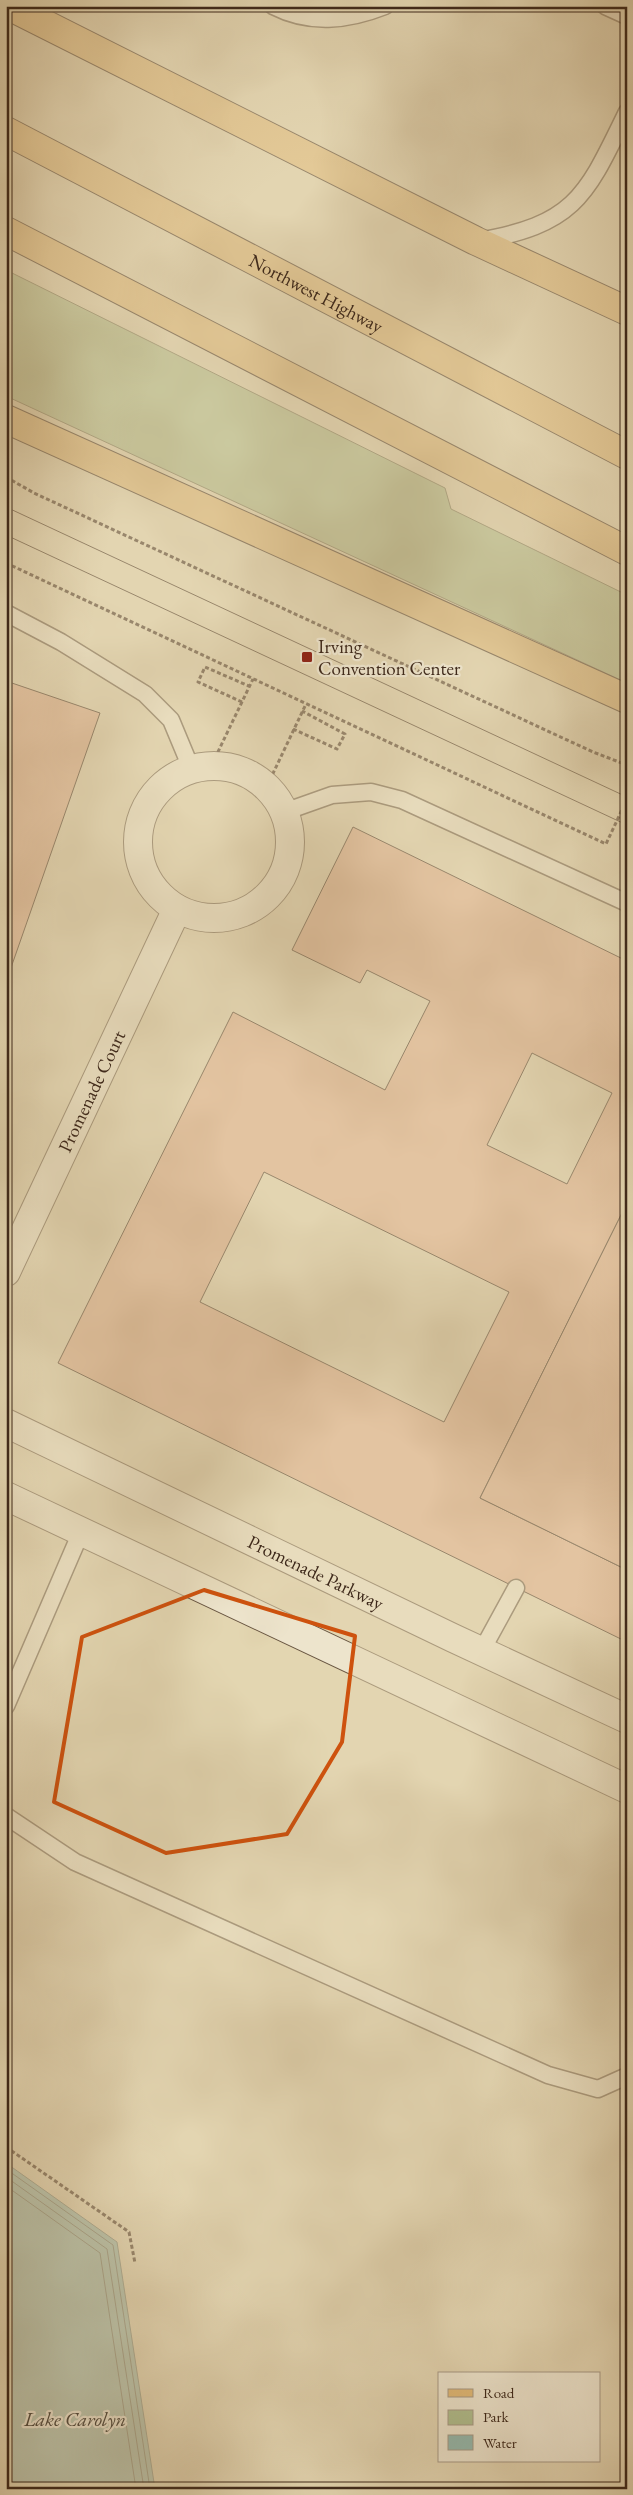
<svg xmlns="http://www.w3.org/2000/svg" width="633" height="2495" font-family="'EB Garamond',serif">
<rect width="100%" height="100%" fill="#e3d6b1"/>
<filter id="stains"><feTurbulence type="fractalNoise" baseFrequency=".004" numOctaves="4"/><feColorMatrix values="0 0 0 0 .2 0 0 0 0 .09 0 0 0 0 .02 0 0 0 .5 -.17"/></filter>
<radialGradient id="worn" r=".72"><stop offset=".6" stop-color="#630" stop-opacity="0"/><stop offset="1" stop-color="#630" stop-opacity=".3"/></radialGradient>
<path fill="#b0be8e" stroke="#777454" d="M6 270 445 488 451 509 627 595V683L6 396Z"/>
<path fill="#95b9ad" stroke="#727f73" d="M6 2163 117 2242 155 2489H6Z"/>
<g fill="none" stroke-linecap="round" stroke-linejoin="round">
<g stroke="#6a7164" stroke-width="1">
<path d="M6 2169 113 2245 150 2489"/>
<path d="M6 2177 107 2249 144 2489"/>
<path d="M6 2186 100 2253 136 2489"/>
</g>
</g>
<g fill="#e2b08e" stroke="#3e291b" fill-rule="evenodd">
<path d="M6 681 100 713 6 982Z"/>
<path d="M353 827 627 961V1203L480 1498 627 1570V1642L58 1363 233 1012 385 1090 430 1001 367 970 360 983 292 950ZM532 1053 612 1093 567 1184 487 1145ZM264 1172 509 1292 444 1422 200 1302Z"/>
<path d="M627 1203V1570L480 1498Z"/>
</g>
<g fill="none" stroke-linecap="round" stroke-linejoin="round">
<g stroke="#675440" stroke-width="19">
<g id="service">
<path d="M273 6C310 25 347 21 385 6"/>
<path d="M605 6 627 16"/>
<path d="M478 241C576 224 586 196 627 112"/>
<path d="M6 613 61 642 145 694 171 720 191 768"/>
<path d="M284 812 332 795 371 792 402 800 627 903"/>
<path d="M481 1652 516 1588"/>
<path d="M6 1706 81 1532"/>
<path d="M6 1816 75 1862 548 2075 598 2089 627 2076"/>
</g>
</g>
<g stroke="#675440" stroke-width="30">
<g id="minor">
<circle cx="214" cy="842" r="76"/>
<path id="s1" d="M6 1272 177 909"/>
</g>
</g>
<g stroke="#675440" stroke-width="30">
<g id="tertiary">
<path id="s2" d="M6 1423 453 1638 627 1719"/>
<path d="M6 1496 627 1789"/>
</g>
</g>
<g stroke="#3e291b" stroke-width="30">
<g id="primary">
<path d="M9 6 476 241 627 311"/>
<path id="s3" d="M6 131 627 455"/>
<path d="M6 231 627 551"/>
<path d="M6 419 627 699"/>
</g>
</g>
<g stroke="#3e291b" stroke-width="3" stroke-dasharray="4 2.5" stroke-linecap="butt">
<path d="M6 477 34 493 593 752 627 765"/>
<path d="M6 563 606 844 627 799"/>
<path d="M242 702 198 682 205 667 249 686"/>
<path d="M293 729 337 749 345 734 302 711"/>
<path d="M215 758 253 679"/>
<path d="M267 786 306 704"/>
<path d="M6 2147 129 2232 135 2263"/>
</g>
<use href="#service" stroke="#ede4cc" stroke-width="16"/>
<use href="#minor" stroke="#ede4cc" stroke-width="28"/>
<use href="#tertiary" stroke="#ede4cc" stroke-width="28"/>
<use href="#primary" stroke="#e2bb78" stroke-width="28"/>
<g stroke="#3e291b" stroke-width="1">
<path d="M6 507 627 797"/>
<path d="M6 535 627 825"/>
</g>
</g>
<path d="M0 0H633V2495H0ZM204 1590 355 1636 342 1742 287 1834 166 1853 54 1802 82 1637Z" fill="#e3d6b1" fill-opacity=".55" fill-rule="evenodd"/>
<path fill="none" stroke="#ce520e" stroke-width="4" stroke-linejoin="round" d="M204 1590 355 1636 342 1742 287 1834 166 1853 54 1802 82 1637Z"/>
<rect fill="#8f2418" stroke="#ede4cc" stroke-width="2" x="301" y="651" width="12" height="12" rx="2.5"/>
<g text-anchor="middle" stroke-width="4.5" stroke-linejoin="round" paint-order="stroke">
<g font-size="19" fill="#3e291b" stroke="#ede4cc">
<text dy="7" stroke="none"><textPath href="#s3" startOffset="350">Northwest Highway</textPath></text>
<text dy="7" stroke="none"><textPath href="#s1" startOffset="200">Promenade Court</textPath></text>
<text dy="7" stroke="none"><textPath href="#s2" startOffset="344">Promenade Parkway</textPath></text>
</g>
<g font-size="19" fill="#3e291b" stroke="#ede4cc" text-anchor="start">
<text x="318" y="653">Irving<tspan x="318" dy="22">Convention Center</tspan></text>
</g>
<g font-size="20" font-style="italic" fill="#544d40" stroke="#ede4cc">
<text x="75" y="2426">Lake Carolyn</text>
</g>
</g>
<rect width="633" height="2495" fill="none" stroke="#e3d6b1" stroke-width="25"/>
<rect x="8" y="8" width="618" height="2480" fill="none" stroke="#3e291b" stroke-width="2.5"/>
<rect x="12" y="12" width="608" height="2470" fill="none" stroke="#3e291b"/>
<rect x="438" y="2372" width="162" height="90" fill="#ede4cc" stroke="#a79985"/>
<rect x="448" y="2389" width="25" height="8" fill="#e2bb78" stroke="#a79985"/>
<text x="483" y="2398" font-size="15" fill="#3e291b">Road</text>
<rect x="448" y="2410" width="25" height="15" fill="#b0be8e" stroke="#a79985"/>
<text x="483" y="2422" font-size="15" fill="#3e291b">Park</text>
<rect x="448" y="2435" width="25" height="15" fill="#95b9ad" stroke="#a79985"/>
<text x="483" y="2448" font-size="15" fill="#3e291b">Water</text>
<rect width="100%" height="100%" filter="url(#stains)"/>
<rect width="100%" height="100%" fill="url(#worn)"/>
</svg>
